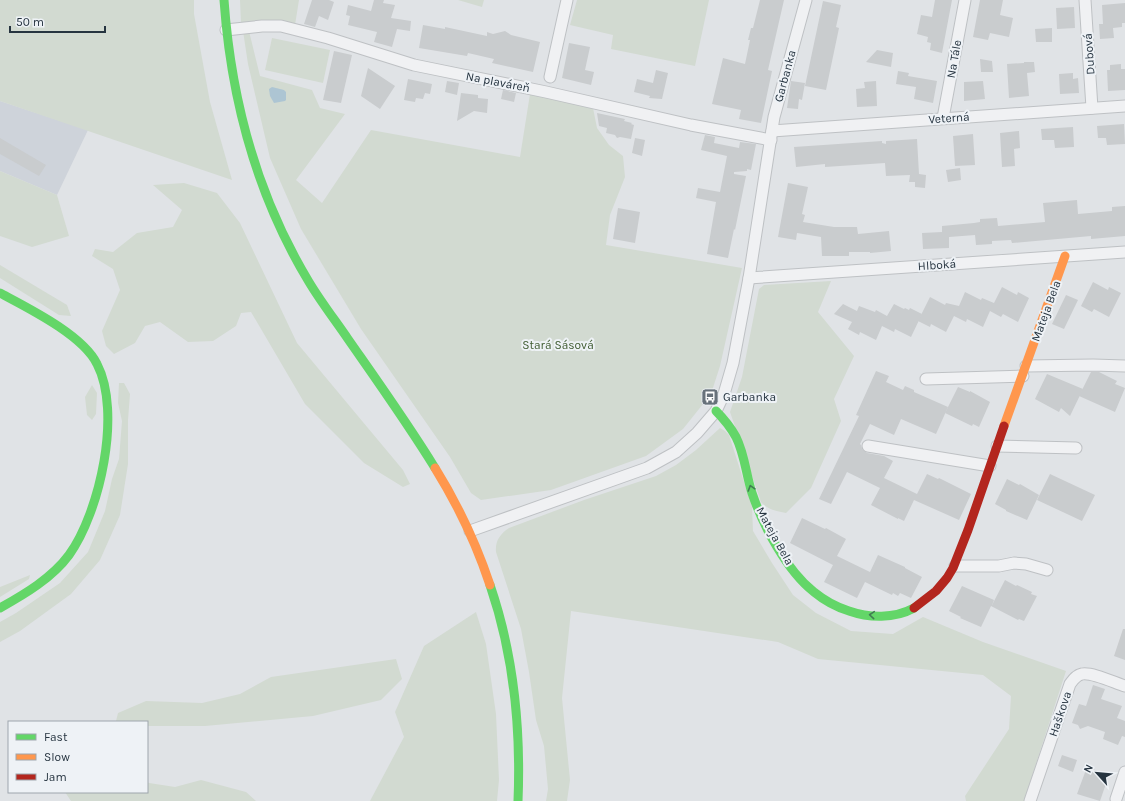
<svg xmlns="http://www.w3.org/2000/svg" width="1125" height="801" font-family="Karla,sans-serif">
<rect width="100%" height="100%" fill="#e0e3e6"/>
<path fill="#ced3da" d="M0 101 88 130 57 195 0 171Z"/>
<g fill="#d2dad1">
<path d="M0 0H194V14L210 102 232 180 0 101Z"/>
<path d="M240 0H299L295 25 273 21 241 23Z"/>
<path d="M458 0H484L482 7Z"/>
<path d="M577 0H709L695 66 611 49 613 35 570 25Z"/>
<path d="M243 31H249L260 76 312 90 320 108 345 114 296 180 322 203 371 130 520 157 530 94 593 108 597 128 609 145 623 156 625 177 610 215 606 245 742 268 720 366 711 394 683 429 646 456 551 490 481 500 471 493 450 457 361 329 301 229 270 158 248 64Z"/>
<path d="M272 38 330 50 323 83 265 70Z"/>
<path d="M0 171 57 195 69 236 32 247 0 236Z"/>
<path d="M184 183 217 193 240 223 297 343 403 470 410 484 403 487 364 463 305 404 251 312 241 313 236 326 213 341 188 342 160 322 145 326 135 343 114 354 106 346 102 331 120 290 113 269 92 256 95 249 113 252 137 233 173 227 182 210 153 185Z"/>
<path d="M0 265 67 305 71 316 59 315 0 278Z"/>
<path d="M831 281 818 312 854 356 834 399 841 421 811 488 786 513C776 511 768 510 761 502L730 412 742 377 759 289 764 285Z"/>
<path d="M119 383H124L130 394 128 420V464L120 515 100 560 71 594 20 631 0 642V622L16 613 60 583 88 552 105 511 112 479 119 459 122 421 118 403Z"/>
<path d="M92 385 97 393 96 414 92 420 87 415 85 397Z"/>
<path d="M720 428 725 431 729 435 752 507 753 531 772 563 793 595 816 613 851 631 893 634 923 617 983 642 1066 671 1024 801H966L965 796 1009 729 1011 696 983 675 818 659 778 642 571 611 562 698 570 780 567 801H546L548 789 544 746 536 720 529 672 521 629 496 552C495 541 500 534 509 528L584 500 656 476 676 465 696 450Z"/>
<path d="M30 575 29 579 0 597V587Z"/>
<path d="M476 612 486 644 496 714 499 780 497 801H370L404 737 395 712 424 646Z"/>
<path d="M396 659 402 679 381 700 313 716 205 726H147V722L116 721 118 713 146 701 202 703 240 694 271 677Z"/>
<path d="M201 780 246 792 256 801H71L65 792H147V782L149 783 175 787Z"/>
</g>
<path fill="#adc5d3" d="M272 87 284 90 286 92V100L285 101 274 103 270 96 269 89Z"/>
<g fill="#c9ccce">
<path d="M312 0H329L334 2 328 20 319 16 315 27 304 24Z"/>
<path d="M374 0H384L383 3 395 5 391 18 411 21 410 31 397 29 392 47 374 42 377 32 348 25 350 16 346 15 348 5 371 11Z"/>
<path d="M760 0H784L768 70 772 71 761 123 739 119 741 110 712 104 723 58 745 64 750 40H748L751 28H753Z"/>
<path d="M935 0H952L942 53 930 50 931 43 927 42 928 37 917 34 921 15 932 17Z"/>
<path d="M980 0H1003L1000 15 1013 18 1009 37 990 33 988 40 973 37Z"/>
<path d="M823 1 841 5 836 27 839 28 826 90 805 86Z"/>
<path d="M1125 3V23H1122V27L1113 28 1114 38 1100 39 1099 24H1103L1102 5Z"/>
<path d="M1074 7 1075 28 1057 29 1056 8Z"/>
<path d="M423 25 445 29V27L487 36V32L493 34 505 31 511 35 540 42 533 72 492 63 494 59 468 53 467 56 419 48Z"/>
<path d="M1052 28V42H1036L1035 29Z"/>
<path d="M569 43 590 47 585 70 594 72 591 85 562 78Z"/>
<path d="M877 50 893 53 891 67 866 62Z"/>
<path d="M334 51 352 55 341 103 323 100Z"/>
<path d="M980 59 992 61 993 72H981Z"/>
<path d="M1024 62H1034L1035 72 1027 73 1029 96 1009 98 1007 64 1024 63Z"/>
<path d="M1121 64V69H1125V90L1108 91 1107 70H1110V65Z"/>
<path d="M368 68 395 86 380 109 361 96Z"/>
<path d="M656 70 668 73 662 99 649 98 650 96 634 92 637 79 653 83Z"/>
<path d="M898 71 909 73 908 76 937 81 933 103 914 99 916 87 896 84Z"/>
<path d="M1073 73V79L1078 78 1079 93 1060 94 1059 74Z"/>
<path d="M408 79 432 84 430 94 425 93 423 99 416 98 415 102 404 100Z"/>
<path d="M447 81 459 83 457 95 445 92Z"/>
<path d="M791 81 805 83 802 100 799 99 798 109 787 108Z"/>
<path d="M876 81 877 106 857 107 856 89 865 88 864 82Z"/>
<path d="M983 81 985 99 964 101V82Z"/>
<path d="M503 90 516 93 514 102 501 99Z"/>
<path d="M461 93 478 95V98L488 99 487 113 474 111 457 121Z"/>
<path d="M597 113 625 119 624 121 632 123 631 124 634 125 631 139 620 137 617 138 615 135 606 133 607 128 599 126Z"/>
<path d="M1124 124 1125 144 1107 145 1106 138H1098L1097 126Z"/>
<path d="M1073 127 1074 147 1055 148 1054 140H1042L1041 129Z"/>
<path d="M1019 131 1020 148 1014 149 1015 166 1002 167 1000 133Z"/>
<path d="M973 134 975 165 955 166 953 136Z"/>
<path d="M705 135 715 137 714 143 739 148 740 142 756 144 751 170 747 169V171L734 172V174L746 176 735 230 734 229 728 258 707 254 716 202 696 198 698 188 720 192 727 156 701 150Z"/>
<path d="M0 138 46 165 39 176 0 154Z"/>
<path d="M635 138 645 140 642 156 632 153Z"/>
<path d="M917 139 919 174 926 175 925 188 915 187V182H909L910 175 886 176 885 163 825 167V164L796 167 794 147 882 141V143L886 144V141Z"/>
<path d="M960 168 961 180 948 182 946 170Z"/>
<path d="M788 183 808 187 802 214 805 215 803 222 834 227H857L858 234 889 231 891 251 870 253V252H849V256H822L821 237 797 233 796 240 778 237Z"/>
<path d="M1077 200 1078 214 1112 211V207L1125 206V236L1091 239V236L1012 243 1011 240 992 241V244L976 245 975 235 949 237V248L923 249 922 233 942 232V226L974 223 980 222V219L997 218 998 226 1045 222 1043 203Z"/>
<path d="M618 208 640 212 635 243 613 239Z"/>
<path d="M1093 282 1108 290 1109 287 1121 293 1109 317 1094 309 1092 312 1081 306Z"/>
<path d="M1002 287 1017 295 1018 292 1029 298 1018 322 1003 314 1001 317 990 311 983 327 967 319 966 322 954 316 946 332 931 324 930 327 918 321 930 297 945 305 946 303 959 306 965 292 981 300 982 298 994 303Z"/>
<path d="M1066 295 1078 300 1064 329 1052 324Z"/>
<path d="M843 304 857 311 859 306 875 312 876 310 887 316 894 304 904 309 905 308 909 310 910 308 922 314 911 337 895 329 894 332 882 326 876 340 860 332 859 335 848 329 852 322 834 314Z"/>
<path d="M876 371 889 376 886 382 903 390 905 386 914 390V392L948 407 936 434 901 419 894 435 870 424 860 444 861 445 862 449 867 453 884 456 893 461 884 478 917 494 927 474 938 479 939 478 971 494 959 520 914 500 904 521 898 518V519L871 505 880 488 847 472 831 504 819 499 859 416 856 415Z"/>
<path d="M1091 372H1099L1117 381 1115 384 1125 388 1115 412 1079 396Z"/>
<path d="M1047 374 1083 389 1070 416 1061 408 1059 412 1035 399Z"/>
<path d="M958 387 970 392V391L990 402 979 427 973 424 972 426 945 413Z"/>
<path d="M1050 474 1095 495 1082 521 1037 500Z"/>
<path d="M1007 479 1019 485 1020 484 1039 495 1027 520 1006 511V510L995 504Z"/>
<path d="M802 518 825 529 826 528 846 539 837 556 870 572 878 555 905 567V568L922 577 911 598 900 593 898 596 893 593 892 595 865 582 857 598 824 582 833 565 790 543Z"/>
<path d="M1005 580 1016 586 1017 585 1032 592 1031 594 1037 596 1024 621 1019 619 1018 620 991 606 981 627 960 618 961 617 949 611 962 586 994 600 992 605Z"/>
<path d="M1123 629H1125V660L1114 656Z"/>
<path d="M1093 685 1105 689 1101 699 1122 706 1117 718 1125 721V737L1122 736 1118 745 1103 739 1105 732 1088 726 1080 729 1078 725 1072 723 1079 704 1086 706Z"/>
<path d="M1062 755 1077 760 1073 772 1058 766Z"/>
<path d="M1087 767 1109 775 1100 801 1077 794Z"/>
</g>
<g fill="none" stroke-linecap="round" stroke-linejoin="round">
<g stroke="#bec1c4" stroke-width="13">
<g id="street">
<path d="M1085 0 1092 108"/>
<path d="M226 30 262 26H281L328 38 414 65 546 92 691 125 771 140"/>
<path d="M550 77 567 0"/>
<path d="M943 118 965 0"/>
<path d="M772 131 1125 106"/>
<path d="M749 278 1125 252"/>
<path d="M1026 366 1093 365 1125 366"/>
<path d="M926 379 1023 376"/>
<path d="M868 446 990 466"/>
<path d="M997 446 1076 448"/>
<path d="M470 531 647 468 676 452 697 433 716 411 724 394 733 363 749 278 774 117 806 0"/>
<path d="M955 566H999L1014 563 1026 564 1047 570"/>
<path d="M1116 799 1125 772"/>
<path d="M1030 801 1070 684C1073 680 1076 675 1082 674 1092 672 1115 683 1125 686"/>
</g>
</g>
<use href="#street" stroke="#f0f1f3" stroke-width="11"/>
<g stroke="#63d668" stroke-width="9">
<path d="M224 0C231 99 257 196 309 282 321 302 335 320 348 339 378 382 408 424 435 468"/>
<path d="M0 293C28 308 83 335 97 364 122 412 100 512 69 555 52 578 25 594 0 608"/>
<path d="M716 411C724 419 731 428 736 437 745 455 746 475 752 493 763 526 787 571 814 592 825 601 836 607 849 611 869 618 894 619 914 608"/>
<path d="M490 585C514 655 521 727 518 801"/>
</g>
<g stroke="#ff974d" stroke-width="9">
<path d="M1004 426 1065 256"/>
<path d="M435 468C458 505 476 543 490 585"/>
</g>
<path stroke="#b3261e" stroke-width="9" d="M914 608 936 591 947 578 953 568 968 530 1004 426"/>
</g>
<defs><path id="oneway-chevron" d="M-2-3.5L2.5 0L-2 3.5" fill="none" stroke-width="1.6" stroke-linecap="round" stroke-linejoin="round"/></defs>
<g stroke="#417d52">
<use href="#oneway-chevron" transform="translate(751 488) rotate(-107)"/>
<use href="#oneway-chevron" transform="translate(872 615) rotate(-175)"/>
</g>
<defs>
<g id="bus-square" transform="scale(0.9)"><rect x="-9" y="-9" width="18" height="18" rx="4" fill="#67717a" stroke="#eef2f6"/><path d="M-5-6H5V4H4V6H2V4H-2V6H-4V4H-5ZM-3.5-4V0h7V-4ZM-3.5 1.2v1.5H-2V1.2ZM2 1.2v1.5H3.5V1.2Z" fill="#fff"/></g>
</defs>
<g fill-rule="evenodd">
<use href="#bus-square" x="710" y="397"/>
</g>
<g text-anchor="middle" stroke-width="4" stroke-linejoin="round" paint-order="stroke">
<g font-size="12" fill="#263440" stroke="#eef2f6">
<text transform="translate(1089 54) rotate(-94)" y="4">Dubová</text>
<text transform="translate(954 59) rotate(-80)" y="4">Na Tále</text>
<text transform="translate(785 76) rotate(-75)" y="4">Garbanka</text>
<text transform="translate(498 82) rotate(11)" y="4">Na plaváreň</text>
<text transform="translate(949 118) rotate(-4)" y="4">Veterná</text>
<text transform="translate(937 265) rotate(-4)" y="4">Hlboká</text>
<text transform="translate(1046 311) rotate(-70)" y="4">Mateja Bela</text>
<text transform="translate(775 536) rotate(61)" y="4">Mateja Bela</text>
<text transform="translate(1060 714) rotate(-71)" y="4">Haškova</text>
</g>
<g font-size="12" fill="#415d33" stroke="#eef2f6">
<text x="558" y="349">Stará Sásová</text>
</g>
<g font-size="12" fill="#263440" stroke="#eef2f6" text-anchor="start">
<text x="723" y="401">Garbanka</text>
</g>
</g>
<rect x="8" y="721" width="140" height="72" fill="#eef2f6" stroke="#9ea6ad"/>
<rect x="16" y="734" width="20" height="6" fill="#63d668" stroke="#9ea6ad"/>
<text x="44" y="741" font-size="12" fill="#263440">Fast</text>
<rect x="16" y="754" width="20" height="6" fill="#ff974d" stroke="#9ea6ad"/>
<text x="44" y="761" font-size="12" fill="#263440">Slow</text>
<rect x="16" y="774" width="20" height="6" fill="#b3261e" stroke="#9ea6ad"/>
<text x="44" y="781" font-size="12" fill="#263440">Jam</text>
<g transform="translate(1097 773) rotate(297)" stroke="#eef2f6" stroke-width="3" paint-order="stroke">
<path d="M0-3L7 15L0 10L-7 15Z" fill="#263440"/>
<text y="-6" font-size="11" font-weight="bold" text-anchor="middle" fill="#263440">N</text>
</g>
<path d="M10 26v6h95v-6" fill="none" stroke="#263440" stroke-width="2"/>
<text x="16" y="26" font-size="12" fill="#263440" stroke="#eef2f6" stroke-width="3" paint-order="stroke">50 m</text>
</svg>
